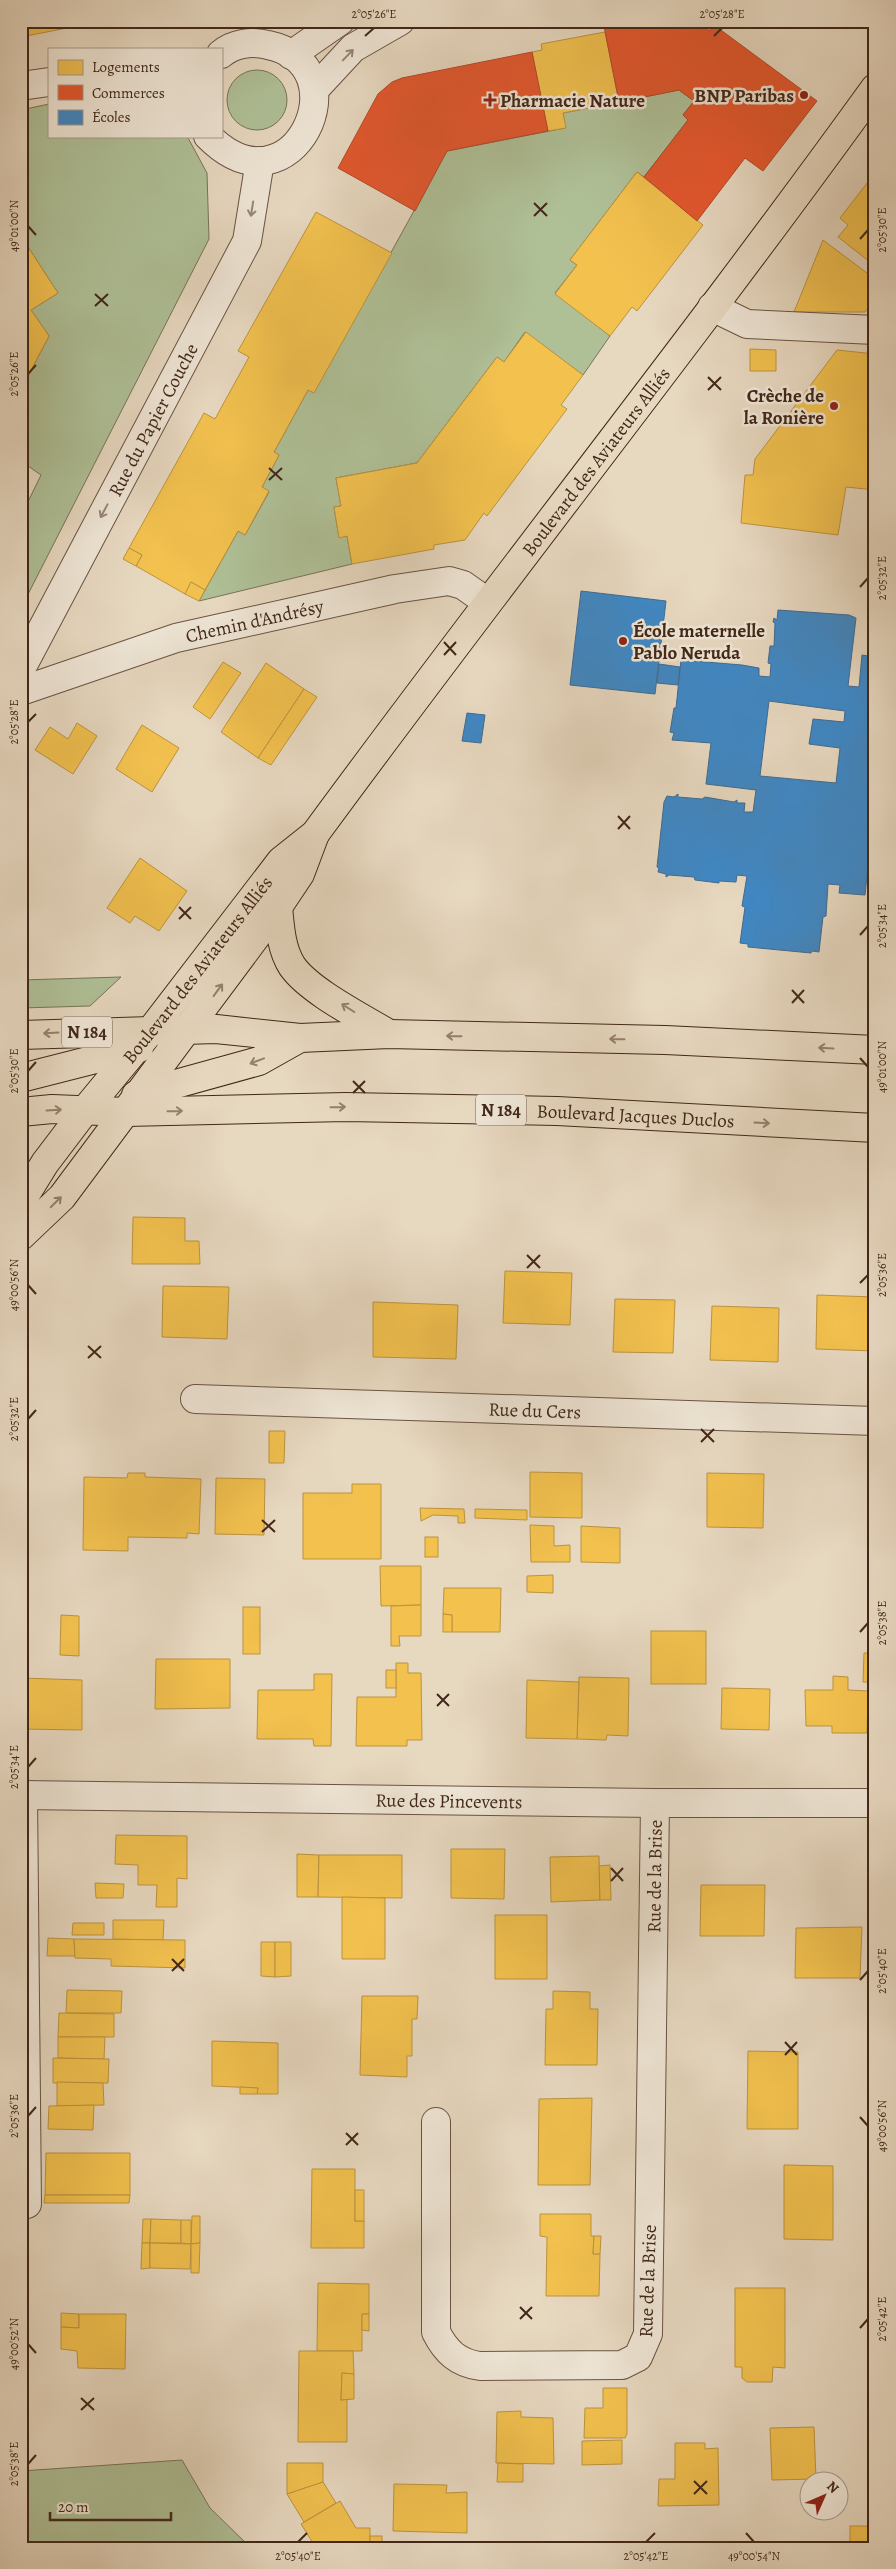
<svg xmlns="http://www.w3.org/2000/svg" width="896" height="2569" font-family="Alegreya,serif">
<rect width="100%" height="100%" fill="#e7d8c0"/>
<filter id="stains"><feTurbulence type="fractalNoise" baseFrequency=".004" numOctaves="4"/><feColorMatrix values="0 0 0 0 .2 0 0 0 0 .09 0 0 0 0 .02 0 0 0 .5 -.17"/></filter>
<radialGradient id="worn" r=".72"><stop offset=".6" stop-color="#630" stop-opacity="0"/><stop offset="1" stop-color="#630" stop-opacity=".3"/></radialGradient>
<g fill="#afc097" stroke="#787458">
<circle cx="257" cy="100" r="30"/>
<path d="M679 90 694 101 683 115 688 120 644 177 637 172 570 260 577 265 555 293 610 336 583 375 525 332 504 362 497 357 417 463 336 478 341 506 334 507 339 537 347 536 352 564 199 601 238 531 245 535 269 492 262 487 279 455 274 452 308 390 314 392 447 151 565 128 563 113Z"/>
<path d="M49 104V136H187L207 173 209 239 21 608V516L41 475 21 461V389L49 336 31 310 58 293 26 244 21 247V110Z"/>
<path d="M121 977 90 1006 21 1008V980Z"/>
<path d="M182 2460 210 2508 251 2548H21V2471Z"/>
</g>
<g fill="#f2c14e" stroke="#bd933e">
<path d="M21 21H103L21 37Z"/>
<path d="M605 32 619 102 563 113 566 128 548 131 532 52 542 50 541 44Z"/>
<path d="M637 172 703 225 637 311 632 307 610 336 555 294 577 265 570 260Z"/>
<path d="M871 178 875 181V266L838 237 848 225 840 218Z"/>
<path d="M316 212 392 253 314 393 308 390 274 452 279 455 262 487 269 491 245 535 238 531 205 590 191 582 185 594 136 566 142 555 129 548 204 413 215 419 249 357 238 351Z"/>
<path d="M823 240 875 279V300L865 312H794Z"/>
<path d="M26 244 58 293 31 310 49 336 21 389V247Z"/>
<path d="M526 332 583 375 561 405 567 409 487 516 484 513 465 540 434 545V549L352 564 347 536 339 538 334 507 341 506 336 478 417 463 497 357 504 362Z"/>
<path d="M750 349 776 350V371H750Z"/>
<path d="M837 350 875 354V490L846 487 838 535 741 523 745 475H753L755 459Z"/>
<path d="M129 548 142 555 136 566 123 559Z"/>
<path d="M191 582 205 590 199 601 185 594Z"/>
<path d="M223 662 241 673 210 719 193 707Z"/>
<path d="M266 663 304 689 258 758 221 732Z"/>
<path d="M304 689 317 697 271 765 258 758Z"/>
<path d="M77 723 97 736 73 774 35 750 50 727 68 739Z"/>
<path d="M142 725 179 748 152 792 116 769Z"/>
<path d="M140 858 187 891 159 931 135 916 130 923 107 908Z"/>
<path d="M133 1217 185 1218V1241H199L200 1264H132Z"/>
<path d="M505 1271 572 1273 570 1325 503 1323Z"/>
<path d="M163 1286 229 1287 227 1339 162 1337Z"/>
<path d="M817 1295 875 1297V1351L816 1349Z"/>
<path d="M615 1299 675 1300 673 1353 613 1352Z"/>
<path d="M373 1302 458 1305 456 1359 373 1357Z"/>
<path d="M712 1306 779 1308 778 1362 710 1360Z"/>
<path d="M269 1431H285L284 1463H269Z"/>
<path d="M530 1472 582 1473V1518L530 1517Z"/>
<path d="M128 1473H145V1477L201 1479 199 1534 187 1533V1538L128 1537V1551L83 1550 84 1477 127 1478Z"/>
<path d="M707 1473 764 1474 763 1528 707 1527Z"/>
<path d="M216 1478 265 1479 264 1535 215 1534Z"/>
<path d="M352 1484H381V1559H303V1493H352Z"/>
<path d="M420 1508 464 1509 465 1523H458V1516L433 1515 421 1521Z"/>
<path d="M475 1509 527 1510V1520L475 1518Z"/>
<path d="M530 1525 554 1526V1546L570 1545V1562H531Z"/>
<path d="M581 1526 620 1528V1563L581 1562Z"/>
<rect x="425" y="1537" width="13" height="20"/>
<path d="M380 1566H421V1605L381 1606Z"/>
<path d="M553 1575V1593L527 1592V1576Z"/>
<path d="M444 1588H501L500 1632H452V1615L443 1614Z"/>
<path d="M421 1605V1636H399L400 1646H391V1606Z"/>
<rect x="243" y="1607" width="17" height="47"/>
<path d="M443 1614 452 1615V1632H443Z"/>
<path d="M61 1615 79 1616V1656L60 1655Z"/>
<rect x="651" y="1631" width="55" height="53"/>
<path d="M864 1653H875V1682H863Z"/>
<path d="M156 1659H230V1708L155 1709Z"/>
<path d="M396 1663H408V1673H421L422 1740H407V1746H356L357 1697H396Z"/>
<rect x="386" y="1670" width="10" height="18"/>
<path d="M314 1674H332L331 1746H314L313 1739H257L258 1690H314Z"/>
<path d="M833 1676 848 1677V1690L868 1691 867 1733H832V1726H806L805 1690H833Z"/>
<path d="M579 1677 629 1678 628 1736 607 1735 606 1740 577 1739Z"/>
<path d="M21 1678 82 1680V1730L21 1729Z"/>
<path d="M527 1680 579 1682 577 1739 526 1738Z"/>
<path d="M722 1688 770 1689 769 1730 721 1729Z"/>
<path d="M116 1835 187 1836V1879L177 1878V1907H156L157 1885H138V1865L115 1864Z"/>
<path d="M451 1849H505L504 1899 451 1898Z"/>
<path d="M297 1854 319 1855 318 1897H297Z"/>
<path d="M319 1855H402V1898L318 1897Z"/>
<path d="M599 1856 600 1900 551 1902 550 1857Z"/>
<path d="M610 1865 611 1900H600L599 1866Z"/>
<path d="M95 1883 124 1884 123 1898H96Z"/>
<path d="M701 1885H765L764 1936H700Z"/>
<path d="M342 1897 385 1898V1959H342Z"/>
<rect x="495" y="1915" width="52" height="64"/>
<path d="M113 1920H164L163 1940 113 1939Z"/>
<path d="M73 1923H104V1935H72Z"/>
<path d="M862 1927 860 1978H795L796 1928Z"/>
<path d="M48 1938 74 1939 75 1956H47Z"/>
<path d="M74 1939 185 1940V1968L111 1966V1959L75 1958Z"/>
<path d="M261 1942H275V1977L261 1976Z"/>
<path d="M275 1942H291V1976L275 1977Z"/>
<path d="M67 1990 122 1991 121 2013H66Z"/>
<path d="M553 1991 590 1992V2009H598L597 2065H545L546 2009H553Z"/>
<path d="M362 1996H418L417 2019H412V2056H407V2077L360 2075Z"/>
<path d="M59 2013 114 2014V2037H58Z"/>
<path d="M58 2037H105L104 2059 58 2058Z"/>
<path d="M212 2041 278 2043V2094H257L258 2088 212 2086Z"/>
<path d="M748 2051 798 2052V2129H747Z"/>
<path d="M53 2058 109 2059 108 2083H53Z"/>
<path d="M57 2082 103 2083 104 2105 57 2106Z"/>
<path d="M240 2087 258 2088 257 2094H240Z"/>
<path d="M592 2098 590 2185H538L539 2099Z"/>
<path d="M94 2105 93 2130 48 2129 49 2106Z"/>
<path d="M46 2153H130V2195H45Z"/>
<path d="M784 2165 833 2166V2240L784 2239Z"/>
<path d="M312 2169H355V2221H364V2248H311Z"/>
<rect x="355" y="2190" width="9" height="31"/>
<path d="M45 2195H130L129 2203H44Z"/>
<path d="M540 2214H591V2236H594L593 2254H600L599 2296H546L547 2237 540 2236Z"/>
<path d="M192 2216H200V2243L191 2244Z"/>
<path d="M143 2219H151L150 2243H142Z"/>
<path d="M151 2219 181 2220V2243H150Z"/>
<path d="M181 2220H191V2244L181 2243Z"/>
<path d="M594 2236H601L600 2254H593Z"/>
<path d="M142 2243H150V2268L141 2269Z"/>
<path d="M150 2243 191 2244 190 2269 150 2268Z"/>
<path d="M200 2243 199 2273H191V2244Z"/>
<path d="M318 2283 369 2284V2314H362V2351H317Z"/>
<path d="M735 2288H785V2368L773 2367 772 2382H747L742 2378V2367H735Z"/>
<path d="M61 2313 79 2314V2328L61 2327Z"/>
<path d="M79 2314H126L125 2369 78 2368 77 2351 61 2349V2327L79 2328Z"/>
<path d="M362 2314H369V2331L362 2330Z"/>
<path d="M299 2351H353L354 2374 342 2373 341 2400 347 2399V2442H298Z"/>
<path d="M342 2373 354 2374V2399L341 2400Z"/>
<path d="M603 2388H627V2434L625 2438H584L585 2408H603Z"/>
<path d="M521 2411V2417L553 2418 554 2464 496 2463 497 2412Z"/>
<path d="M814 2427 816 2479 772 2480 770 2428Z"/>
<path d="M622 2440V2464L582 2465V2441Z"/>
<path d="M675 2443H705V2449L718 2448 719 2505 658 2506 659 2479H675Z"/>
<path d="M287 2463H323V2482L287 2494Z"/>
<path d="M498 2463 523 2464V2482H497Z"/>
<path d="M323 2482 336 2503 304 2522 287 2494Z"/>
<path d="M394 2484 447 2485 446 2493 467 2492V2533L393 2531Z"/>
<path d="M340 2501 356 2528H370V2548H316L301 2524Z"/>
<rect x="850" y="2526" width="25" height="22"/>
<rect x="370" y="2536" width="12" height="12"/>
<path d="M828 2546V2548H748V2547Z"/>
</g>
<g fill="#e4572e" stroke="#b34928">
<path d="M603 21H702L709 31 714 25 817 101 763 171 745 158 697 221 644 177 688 120 683 115 694 101 679 90 619 102Z"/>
<path d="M532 52 548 131 447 151 415 211 338 168 378 94 392 82 402 78Z"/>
</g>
<g fill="#3f88c5" stroke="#406b91" fill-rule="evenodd">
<path d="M581 591 666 601 655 694 570 685Z"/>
<path d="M778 610 849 615 856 618 848 686 859 687 862 655 875 657V868L868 867 865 895 839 893 840 885 828 884 826 916 823 917 819 952 812 951 811 953 748 947V944L740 943 745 907 742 906 747 876 737 875 736 882 719 881V883L695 880 694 877 669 875 666 877V874L658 872 659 868 657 867 664 802 667 796 674 797 678 794V797L702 799 705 797 734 802 737 800V803H745L744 812H753L756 790 706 784 711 743 672 740 674 733 670 732 674 708H676L681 660 742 665 759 668V676L770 677 771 664 768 663 770 646H774L775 623 773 622 774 618 777 620ZM769 701 845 711 844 722 813 719 809 744 840 748 836 783 760 776Z"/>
<path d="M659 664 680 667 678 685 657 683Z"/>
<path d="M467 713 485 715 481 743 462 741Z"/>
<path d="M870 950H875V964L869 963Z"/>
</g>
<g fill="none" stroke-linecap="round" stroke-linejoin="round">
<g stroke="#6a5343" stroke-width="30">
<g id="minor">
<path d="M291 55 340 21"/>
<path d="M21 86 49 82"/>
<path d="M314 90 353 48 400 21"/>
<path d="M208 136C292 221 365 65 268 45 252 41 234 43 221 54"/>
<path d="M712 307 747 324 875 330"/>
<path id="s1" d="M21 669 247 241 260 161"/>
<path id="s2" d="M21 691 176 638 395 589 449 581 463 585 487 602"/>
<path id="s3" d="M195 1399 875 1421"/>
<path id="s4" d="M21 1795 655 1803H875"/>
<path d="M23 1795 27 2204"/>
<path id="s5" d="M436 2122V2332C446 2352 458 2363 480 2366L622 2365 638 2357 648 2334 655 1803"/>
</g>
</g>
<g stroke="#412719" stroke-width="30">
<g id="major">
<path d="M278 907C280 927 281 949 292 966 309 991 363 1018 389 1034"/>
<path d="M21 1035 216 1029 300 1038 389 1034 665 1040 875 1050"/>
<path d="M21 1078 139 1048"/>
<path d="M136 1095 259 1061 300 1038"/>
<path id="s6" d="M21 1112 52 1109 126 1112 346 1107 557 1111 875 1128"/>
<path id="s7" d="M21 1202 45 1163 86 1109 152 1029 281 861 315 834C499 583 693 340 875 88"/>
<path d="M21 1236 62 1197 278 907 300 874 315 834"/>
</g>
</g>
<use href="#minor" stroke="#efe6d6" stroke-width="28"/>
<use href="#major" stroke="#e7d8c0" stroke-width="28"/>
</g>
<defs><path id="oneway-shaft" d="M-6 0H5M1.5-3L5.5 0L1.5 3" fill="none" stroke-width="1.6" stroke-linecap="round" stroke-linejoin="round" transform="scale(1.25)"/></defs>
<g stroke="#988678">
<use href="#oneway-shaft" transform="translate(348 55) rotate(-46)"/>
<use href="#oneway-shaft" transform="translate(252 209) rotate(99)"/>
<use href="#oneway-shaft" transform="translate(104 511) rotate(118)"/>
</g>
<g stroke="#94806c">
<use href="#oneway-shaft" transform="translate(218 990) rotate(-54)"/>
<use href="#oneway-shaft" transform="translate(348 1008) rotate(-148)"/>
<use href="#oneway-shaft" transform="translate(51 1033) rotate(177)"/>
<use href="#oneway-shaft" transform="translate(454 1036) rotate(-179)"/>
<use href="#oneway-shaft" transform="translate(617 1039) rotate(-179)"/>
<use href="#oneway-shaft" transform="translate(826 1048) rotate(-177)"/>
<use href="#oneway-shaft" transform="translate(257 1061) rotate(159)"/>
<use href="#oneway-shaft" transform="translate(338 1107) rotate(-1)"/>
<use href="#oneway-shaft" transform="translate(54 1110) rotate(-3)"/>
<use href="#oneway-shaft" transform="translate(175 1111) rotate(-1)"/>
<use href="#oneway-shaft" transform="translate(762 1123) rotate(3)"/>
<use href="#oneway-shaft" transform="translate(56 1202) rotate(-45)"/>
</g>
<path fill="none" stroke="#412719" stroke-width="2" d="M365 36 374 28M714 36 722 28M534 203 547 216M534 216 547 203M28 226 36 235M860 239 868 230M95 294 108 306M95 306 108 294M28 374 36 365M708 377 721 390M708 390 721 377M269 468 282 480M269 480 282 468M860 587 868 578M444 642 456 655M444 655 456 642M28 722 36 714M618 816 630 829M618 829 630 816M179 907 191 919M179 919 191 907M860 935 868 926M792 990 804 1003M792 1003 804 990M860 1058 868 1067M28 1071 36 1062M353 1081 365 1093M353 1093 365 1081M527 1255 540 1268M527 1268 540 1255M860 1283 868 1275M28 1285 36 1294M88 1346 101 1358M88 1358 101 1346M28 1419 36 1410M701 1429 714 1442M701 1442 714 1429M262 1520 275 1532M262 1532 275 1520M860 1632 868 1623M437 1694 449 1706M437 1706 449 1694M28 1767 36 1758M611 1868 623 1881M611 1881 623 1868M172 1959 184 1971M172 1971 184 1959M860 1980 868 1971M785 2042 797 2055M785 2055 797 2042M28 2116 36 2107M860 2117 868 2126M346 2133 358 2145M346 2145 358 2133M520 2307 532 2319M520 2319 532 2307M860 2328 868 2319M28 2344 36 2353M81 2398 94 2410M81 2410 94 2398M28 2464 36 2455M694 2481 707 2494M694 2494 707 2481M746 2533 754 2542M298 2542 307 2533M646 2542 655 2533"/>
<g fill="#8f2418" stroke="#efe6d6" stroke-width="2">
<circle cx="804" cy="95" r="5"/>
<path d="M487.5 92.5h5v5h5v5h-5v5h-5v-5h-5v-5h5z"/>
<circle cx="834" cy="406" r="5"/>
<circle cx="623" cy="641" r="5"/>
</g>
<g text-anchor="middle" stroke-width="5" stroke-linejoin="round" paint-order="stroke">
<g fill="#efe6d6" stroke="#756052" stroke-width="1">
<rect x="62" y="1016.5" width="50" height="31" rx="4"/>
<rect x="476" y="1094.5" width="50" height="31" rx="4"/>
</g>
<g font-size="18" font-weight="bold" fill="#412719">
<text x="87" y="1038">N 184</text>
<text x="501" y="1116">N 184</text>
</g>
<g font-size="19" font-weight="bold" fill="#412719" stroke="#efe6d6" text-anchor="end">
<text x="794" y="102">BNP Paribas</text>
<text x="500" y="107" text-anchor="start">Pharmacie Nature</text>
<text x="824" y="402">Crèche de<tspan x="824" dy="22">la Ronière</tspan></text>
<text x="633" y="637" text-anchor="start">École maternelle<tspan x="633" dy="22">Pablo Neruda</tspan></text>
</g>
<g font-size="19" fill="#412719" stroke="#efe6d6">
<text dy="7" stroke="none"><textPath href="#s1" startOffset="282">Rue du Papier Couche</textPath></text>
<text dy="7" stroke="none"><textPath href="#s7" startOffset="939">Boulevard des Aviateurs Alliés</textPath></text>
<text dy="7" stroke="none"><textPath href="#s2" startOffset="244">Chemin d'Andrésy</textPath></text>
<text dy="7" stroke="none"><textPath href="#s7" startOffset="292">Boulevard des Aviateurs Alliés</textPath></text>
<text dy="7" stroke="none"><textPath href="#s6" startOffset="615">Boulevard Jacques Duclos</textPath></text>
<text dy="7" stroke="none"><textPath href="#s3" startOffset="340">Rue du Cers</textPath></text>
<text dy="7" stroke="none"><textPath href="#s4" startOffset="428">Rue des Pincevents</textPath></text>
<text dy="7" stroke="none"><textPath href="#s5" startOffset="911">Rue de la Brise</textPath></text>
<text transform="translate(647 2281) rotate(-88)" y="7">Rue de la Brise</text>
</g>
</g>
<rect width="896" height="2569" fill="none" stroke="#e7d8c0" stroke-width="55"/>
<rect x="48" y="48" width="175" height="90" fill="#efe6d6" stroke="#a99a8a"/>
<rect x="58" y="60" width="25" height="15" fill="#f2c14e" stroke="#a99a8a"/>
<text x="92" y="72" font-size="15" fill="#412719">Logements</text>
<rect x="58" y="85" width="25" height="15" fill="#e4572e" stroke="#a99a8a"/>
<text x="92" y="98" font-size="15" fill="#412719">Commerces</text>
<rect x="58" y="110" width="25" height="15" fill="#3f88c5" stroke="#a99a8a"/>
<text x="92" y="122" font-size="15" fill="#412719">Écoles</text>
<g transform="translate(824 2496) rotate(45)"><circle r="24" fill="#efe6d6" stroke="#a99a8a"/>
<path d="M0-4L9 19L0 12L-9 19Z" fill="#8f2418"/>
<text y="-8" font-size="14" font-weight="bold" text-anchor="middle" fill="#412719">N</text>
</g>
<path d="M50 2512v8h121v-8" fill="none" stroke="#412719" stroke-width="2.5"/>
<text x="58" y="2512" font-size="15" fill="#412719" stroke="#efe6d6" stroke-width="4" paint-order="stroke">20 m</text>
<rect x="28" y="28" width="840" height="2514" fill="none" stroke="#412719" stroke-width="2"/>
<g font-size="12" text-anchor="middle" fill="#412719">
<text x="374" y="18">2°05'26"E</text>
<text x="722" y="18">2°05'28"E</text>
<text transform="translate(14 226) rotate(-90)" y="4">49°01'00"N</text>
<text transform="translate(882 230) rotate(-90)" y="4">2°05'30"E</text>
<text transform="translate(14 374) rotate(-90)" y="4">2°05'26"E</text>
<text transform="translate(882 578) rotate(-90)" y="4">2°05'32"E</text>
<text transform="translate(14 722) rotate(-90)" y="4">2°05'28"E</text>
<text transform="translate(882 926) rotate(-90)" y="4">2°05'34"E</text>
<text transform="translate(882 1067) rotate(-90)" y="4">49°01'00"N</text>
<text transform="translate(14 1071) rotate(-90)" y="4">2°05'30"E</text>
<text transform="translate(882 1275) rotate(-90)" y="4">2°05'36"E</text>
<text transform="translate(14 1285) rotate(-90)" y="4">49°00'56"N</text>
<text transform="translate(14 1419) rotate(-90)" y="4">2°05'32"E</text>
<text transform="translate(882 1623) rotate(-90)" y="4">2°05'38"E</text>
<text transform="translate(14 1767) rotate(-90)" y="4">2°05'34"E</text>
<text transform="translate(882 1971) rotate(-90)" y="4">2°05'40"E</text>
<text transform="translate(14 2116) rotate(-90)" y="4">2°05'36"E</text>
<text transform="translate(882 2126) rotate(-90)" y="4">49°00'56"N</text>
<text transform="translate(882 2319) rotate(-90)" y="4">2°05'42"E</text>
<text transform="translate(14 2344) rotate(-90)" y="4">49°00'52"N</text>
<text transform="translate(14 2464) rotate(-90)" y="4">2°05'38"E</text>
<text x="298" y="2560">2°05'40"E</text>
<text x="646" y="2560">2°05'42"E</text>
<text x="754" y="2560">49°00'54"N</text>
</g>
<rect width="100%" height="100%" filter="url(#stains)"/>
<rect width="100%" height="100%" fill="url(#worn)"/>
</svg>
